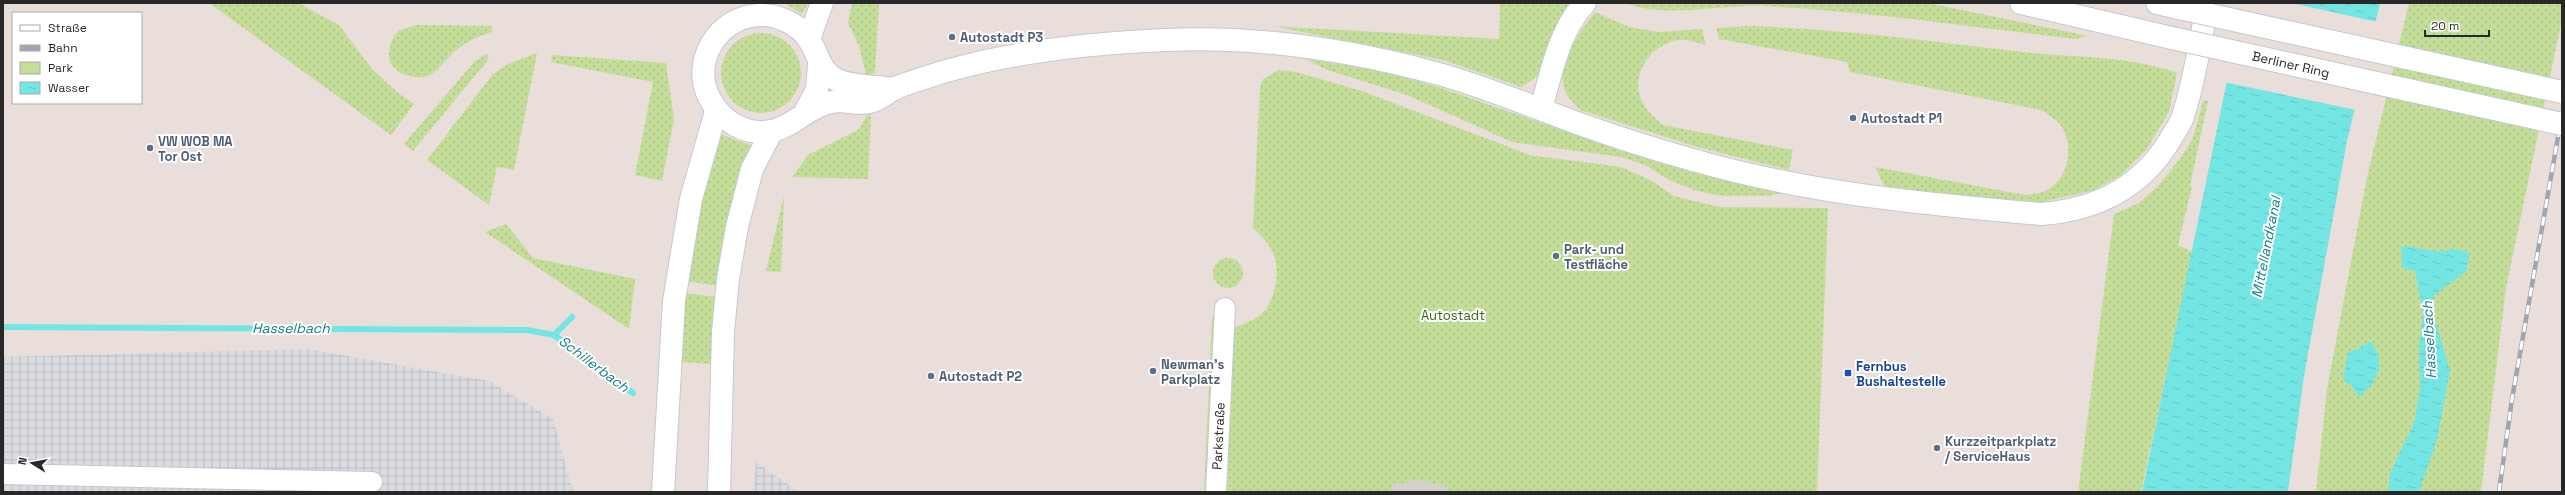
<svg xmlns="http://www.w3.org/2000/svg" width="2565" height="495" font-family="'Space Grotesk',sans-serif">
<defs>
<pattern id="industrial-grid" width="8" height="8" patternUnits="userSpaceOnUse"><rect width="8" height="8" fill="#dbdbe2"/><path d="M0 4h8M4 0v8" fill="none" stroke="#bcbcc2"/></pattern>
<pattern id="green-dots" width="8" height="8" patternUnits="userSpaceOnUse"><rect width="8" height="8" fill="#c4dd99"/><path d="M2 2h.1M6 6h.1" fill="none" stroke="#a8be84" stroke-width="1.8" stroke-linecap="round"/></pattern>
<pattern id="water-ripples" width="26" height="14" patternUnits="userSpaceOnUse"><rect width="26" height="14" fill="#73e6e4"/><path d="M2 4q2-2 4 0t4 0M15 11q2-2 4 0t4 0" fill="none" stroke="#64c5c4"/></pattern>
</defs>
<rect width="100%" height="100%" fill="#eadeda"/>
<g fill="url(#industrial-grid)">
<path d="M308 349 489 381 553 419 573 492H3V357Z"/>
<path d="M756 462 799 492H754Z"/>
</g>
<g fill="url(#green-dots)">
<path d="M209 3H298L339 25 372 69 398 93 414 104 391 135Z"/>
<path d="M784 3H808L802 14Z"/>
<path d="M852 3H879L875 73 866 75 859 46 848 23Z"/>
<path d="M1500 3H1569C1565 10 1560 17 1557 25 1546 51 1550 73 1521 87L1443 60 1272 26 1499 39Z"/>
<path d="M1625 3H1928L2088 36 2075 39C1972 27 1869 12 1765 6 1723 4 1662 19 1625 3Z"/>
<path d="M2409 3H2562V19L2506 288 2481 492H2316L2327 389 2367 177Z"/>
<path d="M1595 12 1629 27 1659 32 1702 29 1706 45C1698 43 1687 39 1679 40 1653 43 1630 73 1641 99 1646 111 1654 117 1663 125L1793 150 1789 170 1697 147 1580 110C1573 103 1565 95 1563 84 1559 61 1581 30 1595 12Z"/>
<path d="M416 25 492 26V32C476 37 462 43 450 56 443 63 439 70 430 75 416 82 390 73 389 56 389 46 392 38 398 31Z"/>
<path d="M1749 26C1843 29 1937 42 2031 53 2080 58 2129 56 2177 73L2169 112 2146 150 2121 175 2092 191 2041 202 1977 198 1885 187 1875 167 2025 195C2030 194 2038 194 2043 192 2069 181 2076 145 2059 123 2054 118 2047 114 2041 110L1850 72 1847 62 1719 39 1716 28Z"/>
<circle cx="761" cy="73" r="40"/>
<path d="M537 53 514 170 497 167 489 205 427 160 493 74 508 64Z"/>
<path d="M486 54 489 56 487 61 413 151 404 144 475 61Z"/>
<path d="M552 55 666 63 674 119 662 181 635 175 653 82 551 62Z"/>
<path d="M1306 59 1376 70 1438 87 1625 152 1691 172 1785 193 1766 196H1722L1697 191 1669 180 1645 165 1621 157 1512 142 1407 95 1327 70Z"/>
<path d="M1279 70 1296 72 1362 91 1530 155 1621 167 1652 181 1674 196 1720 207 1828 208 1817 492H1204L1212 317 1236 327C1246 323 1258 319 1265 310 1277 294 1281 266 1271 249 1267 241 1259 234 1253 228L1260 88 1263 79Z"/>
<path d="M2203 101H2208L2190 186 2192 187 2178 245 2193 252 2141 492H2078L2114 214 2139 203 2158 186 2182 156 2193 138Z"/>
<path d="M871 113 868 179 792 177 808 155 858 130 868 114Z"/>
<path d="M722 135 751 145 740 179 718 286 686 281C695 231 704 182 722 135Z"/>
<path d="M784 196 781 272 766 271Z"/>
<path d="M506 224 533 258 635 279 629 329 485 232Z"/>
<circle cx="1228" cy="273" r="15"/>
<path d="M685 293 717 297 713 364 681 362Z"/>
</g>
<path fill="#d6d0cd" d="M1411 480 1429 481 1434 485 1447 486V492H1392V483L1406 484Z"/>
<g fill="url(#water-ripples)">
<path d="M2243 3H2380L2347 141 2304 376 2288 492H2142Z"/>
<path d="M2401 246C2413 246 2423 250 2435 251 2453 253 2447 243 2470 254L2466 272 2434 295 2432 310 2450 371 2437 439 2419 492H2388L2390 473 2414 423 2420 390 2419 346 2423 313 2415 271 2402 268Z"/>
<path d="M2370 341C2388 362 2378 381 2359 397L2350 384 2343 380 2348 352 2360 348Z"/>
</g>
<path fill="#eadeda" d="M2241 3H2291L2378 22 2356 110 2224 82Z"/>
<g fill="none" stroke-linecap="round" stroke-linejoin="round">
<g stroke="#73e6e4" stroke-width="6">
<path d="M3 327 527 330 554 335 572 317"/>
<path d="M554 335 633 393"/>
</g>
<g stroke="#c3c9d1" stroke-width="22">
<g id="street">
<path d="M3 474 372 482"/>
<path d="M1216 492 1225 308"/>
</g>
</g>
<g stroke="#c3c9d1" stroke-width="24">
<g id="secondary">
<path d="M2021 3 2172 38"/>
<path d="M2157 3 2179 8"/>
<path d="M809 39 822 3"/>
<path d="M895 89C877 86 853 87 837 80 819 71 819 54 809 40 799 24 777 14 759 15 717 17 690 63 710 99 722 122 746 136 772 131 794 126 809 106 832 102 845 99 860 106 873 101 881 98 888 92 895 88 910 82 927 77 943 72 1015 51 1092 43 1166 40 1258 36 1351 50 1439 74 1485 87 1529 105 1574 122 1613 136 1653 149 1693 160 1807 193 1924 204 2041 214 2095 210 2141 188 2170 140 2174 132 2181 124 2183 116 2195 80 2200 40 2208 3"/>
<path d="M1541 109C1551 74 1559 30 1585 3"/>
<path d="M805 112 817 90 819 64"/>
<path d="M663 492 674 301 691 199 716 111"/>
<path d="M719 492 723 332 728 279 737 227 752 169 772 131"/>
</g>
</g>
<use href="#street" stroke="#fff" stroke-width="20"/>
<use href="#secondary" stroke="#fff" stroke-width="22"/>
<g stroke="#9ea6b1" stroke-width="4.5">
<path id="rail" d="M2499 492 2512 399 2562 114"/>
</g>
<use href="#rail" stroke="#fff" stroke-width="3" stroke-dasharray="9" stroke-linecap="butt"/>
<g stroke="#c3c9d1" stroke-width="24" stroke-linecap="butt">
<g id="secondary-bridge">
<path d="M2179 8 2562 92"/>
<path d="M2172 38 2562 124"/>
</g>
</g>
<use href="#secondary-bridge" stroke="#fff" stroke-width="22"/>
</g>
<g fill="#5c6f8a" stroke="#fff" stroke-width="1.5">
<circle cx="952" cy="37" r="4"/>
<circle cx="1853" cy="118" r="4"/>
<circle cx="150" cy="148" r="4"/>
<circle cx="1556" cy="256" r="4"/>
<circle cx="1153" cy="371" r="4"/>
<circle cx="931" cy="376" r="4"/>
<circle cx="1937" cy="448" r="4"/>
</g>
<rect fill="#1a4fb4" stroke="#fff" stroke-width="1.5" x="1844" y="369" width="8" height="8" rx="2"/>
<g text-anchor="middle" stroke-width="4" stroke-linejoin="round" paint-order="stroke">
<g font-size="13" font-weight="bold" fill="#4e5e75" stroke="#fff" text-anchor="start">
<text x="960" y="42">Autostadt P3</text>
<text x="1861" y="123">Autostadt P1</text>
<text x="158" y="146">VW WOB MA<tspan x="158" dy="15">Tor Ost</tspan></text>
<text x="1564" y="254">Park- und<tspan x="1564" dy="15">Testfläche</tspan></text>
<text x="1161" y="369">Newman's<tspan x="1161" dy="15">Parkplatz</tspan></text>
<text x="939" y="381">Autostadt P2</text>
<text x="1945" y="446">Kurzzeitparkplatz<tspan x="1945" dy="15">/ ServiceHaus</tspan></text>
</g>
<g font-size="13" fill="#282828" stroke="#fff">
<text transform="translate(2291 64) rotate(13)" y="5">Berliner Ring</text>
<text transform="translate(1218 436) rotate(-87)" y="5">Parkstraße</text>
</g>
<g font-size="13" fill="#3e5f1e" stroke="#fff">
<text x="1453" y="320">Autostadt</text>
</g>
<g font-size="13" font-weight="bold" fill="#164399" stroke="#fff" text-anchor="start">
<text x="1856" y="371">Fernbus<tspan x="1856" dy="15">Bushaltestelle</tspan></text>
</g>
<g font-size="14" font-style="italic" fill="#158188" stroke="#fff">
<text transform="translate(2266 247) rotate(-79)" y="5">Mittellandkanal</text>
<text x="291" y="333">Hasselbach</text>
<text transform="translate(2429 340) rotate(-93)" y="5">Hasselbach</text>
<text transform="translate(594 364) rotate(37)" y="5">Schillerbach</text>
</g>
</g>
<rect width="2565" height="495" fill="none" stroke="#282828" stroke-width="8"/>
<rect x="12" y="12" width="130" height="92" fill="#ffffff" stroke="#a9a9a9"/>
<rect x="20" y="25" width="20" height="6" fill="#ffffff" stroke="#a9a9a9"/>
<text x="48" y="32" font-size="12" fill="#282828">Straße</text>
<rect x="20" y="45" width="20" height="6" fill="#9ea6b1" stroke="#a9a9a9"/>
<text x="48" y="52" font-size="12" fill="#282828">Bahn</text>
<rect x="20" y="62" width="20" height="12" fill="#c4dd99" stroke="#a9a9a9"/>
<text x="48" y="72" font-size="12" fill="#282828">Park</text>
<rect x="20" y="82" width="20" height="12" fill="url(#water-ripples)" stroke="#a9a9a9"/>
<text x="48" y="92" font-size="12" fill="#282828">Wasser</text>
<g transform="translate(32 463) rotate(281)" stroke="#ffffff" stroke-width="3" paint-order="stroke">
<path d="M0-3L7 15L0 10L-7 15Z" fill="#282828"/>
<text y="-6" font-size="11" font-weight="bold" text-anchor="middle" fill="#282828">N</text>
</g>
<path d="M2425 30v6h64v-6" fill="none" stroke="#282828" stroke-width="2"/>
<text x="2431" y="30" font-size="12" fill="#282828" stroke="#ffffff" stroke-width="3" paint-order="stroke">20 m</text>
</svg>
